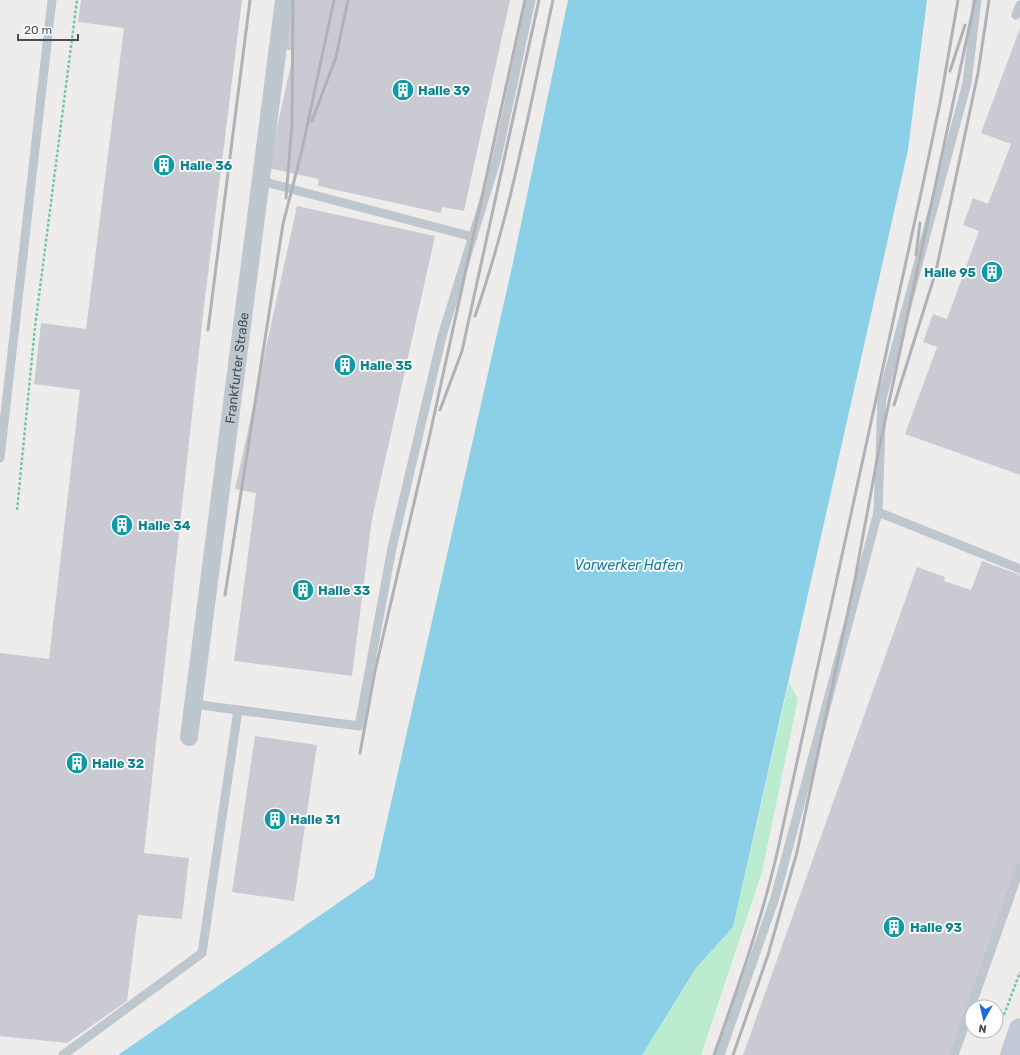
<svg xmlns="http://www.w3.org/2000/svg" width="1020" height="1055" font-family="Rubik,sans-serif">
<rect width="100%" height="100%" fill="#efedec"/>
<path fill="#bcecd0" d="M789 682 798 699 762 872 701 1055H642L696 968 733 927Z"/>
<path fill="#8bd0e7" d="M568 0H927L908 150 733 927 696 968 642 1055H118L374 878 512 267Z"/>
<g fill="#cacbd2">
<path d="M81 0H242L203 315 144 853 189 858 182 919 138 915 127 1001 67 1043 0 1036V653L49 659 80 390 34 384 41 323 86 329 124 28 78 22Z"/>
<path d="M295 0H510L464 211 442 207 441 213 318 186 319 179 268 168 294 51 284 49Z"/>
<path d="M1020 28V475L905 434 937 347 923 342 933 314 947 319 979 231 963 225 973 198 988 204 1011 144 981 133Z"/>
<path d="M297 206 435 236 372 519 352 676 234 661 256 493 235 489Z"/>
<path d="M982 561 1020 575V863L951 1055H743L917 567 945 577 944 581 971 590Z"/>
<path d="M255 736 317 745 294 901 232 892Z"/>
</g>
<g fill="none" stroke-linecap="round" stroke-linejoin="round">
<g stroke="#76c8a3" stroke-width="2.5" stroke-dasharray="3 2" stroke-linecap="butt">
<path d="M17 510 35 327 77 0"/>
<path d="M1004 1015 1020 972"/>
</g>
<g stroke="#bec6ce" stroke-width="9">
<path d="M1016 15 1020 5"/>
<path d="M261 181 473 237"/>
<path d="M0 458 52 0"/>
<path d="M878 512 1020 569"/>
<path d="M193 704 359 726 392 548 442 336 497 158 531 0"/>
<path d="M63 1055 202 953 238 710"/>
<path d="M720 1055 775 898 878 512 882 398 967 83 977 0"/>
<path d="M954 1055 1020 868"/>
</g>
<path stroke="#bec6ce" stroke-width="18" id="s1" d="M189 737 284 0"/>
<path stroke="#c0c9d5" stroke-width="22" d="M1011 1055 1020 1029"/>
<g stroke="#afb2b7" stroke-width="3">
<path d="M950 71 965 25"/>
<path d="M312 121 336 57 348 0"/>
<path d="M286 198 292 123 293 0"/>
<path d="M916 255 920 223"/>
<path d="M475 316C511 213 530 106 553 0"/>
<path d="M208 330 250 0"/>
<path d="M894 405 936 271 978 73 989 0"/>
<path d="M440 410 462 351 539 0"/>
<path d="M225 595 283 224 302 150 334 0"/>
<path d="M360 753 375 671 430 434 525 0"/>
<path d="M714 1055C738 987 762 919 778 849L924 179 940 103 958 0"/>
<path d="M733 1055 768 955 797 852 855 579 879 449 975 0"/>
</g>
</g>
<defs>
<g id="building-disc" transform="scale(1.15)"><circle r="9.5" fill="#0f9aa8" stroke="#fff"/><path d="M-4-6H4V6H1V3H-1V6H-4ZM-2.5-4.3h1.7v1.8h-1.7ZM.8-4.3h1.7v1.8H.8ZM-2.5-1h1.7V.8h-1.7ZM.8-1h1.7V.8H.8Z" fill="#fff"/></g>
</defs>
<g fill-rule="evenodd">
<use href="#building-disc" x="403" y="90"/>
<use href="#building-disc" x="164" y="165"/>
<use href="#building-disc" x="992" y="272"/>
<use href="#building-disc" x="345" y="365"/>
<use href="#building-disc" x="122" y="525"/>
<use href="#building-disc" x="303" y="590"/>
<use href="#building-disc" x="77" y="763"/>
<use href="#building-disc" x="275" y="819"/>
<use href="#building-disc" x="894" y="927"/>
</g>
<g text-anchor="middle" stroke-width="3.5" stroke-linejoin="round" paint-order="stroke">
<g font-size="13" font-weight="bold" fill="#0d838f" stroke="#fff" text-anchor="start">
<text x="418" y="95">Halle 39</text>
<text x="180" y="170">Halle 36</text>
<text x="976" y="277" text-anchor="end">Halle 95</text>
<text x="360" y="370">Halle 35</text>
<text x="138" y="530">Halle 34</text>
<text x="318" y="595">Halle 33</text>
<text x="92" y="768">Halle 32</text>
<text x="290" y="824">Halle 31</text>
<text x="910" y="932">Halle 93</text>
</g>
<g font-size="13" fill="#464f59" stroke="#fff">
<text dy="5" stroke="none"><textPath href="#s1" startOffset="372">Frankfurter Straße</textPath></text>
</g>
<g font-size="14" font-style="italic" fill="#127c9f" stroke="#fff">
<text x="629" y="570">Vorwerker Hafen</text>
</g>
</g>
<g transform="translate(984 1019) rotate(188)"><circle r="19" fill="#ffffff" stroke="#b5b9bd"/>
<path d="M0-3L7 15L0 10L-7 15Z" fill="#2168d5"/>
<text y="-6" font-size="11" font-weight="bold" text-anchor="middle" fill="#464f59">N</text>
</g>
<path d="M18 34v6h60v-6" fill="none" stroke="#464f59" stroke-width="2"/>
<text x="24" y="34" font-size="12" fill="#464f59" stroke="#ffffff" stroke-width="3" paint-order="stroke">20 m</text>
</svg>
